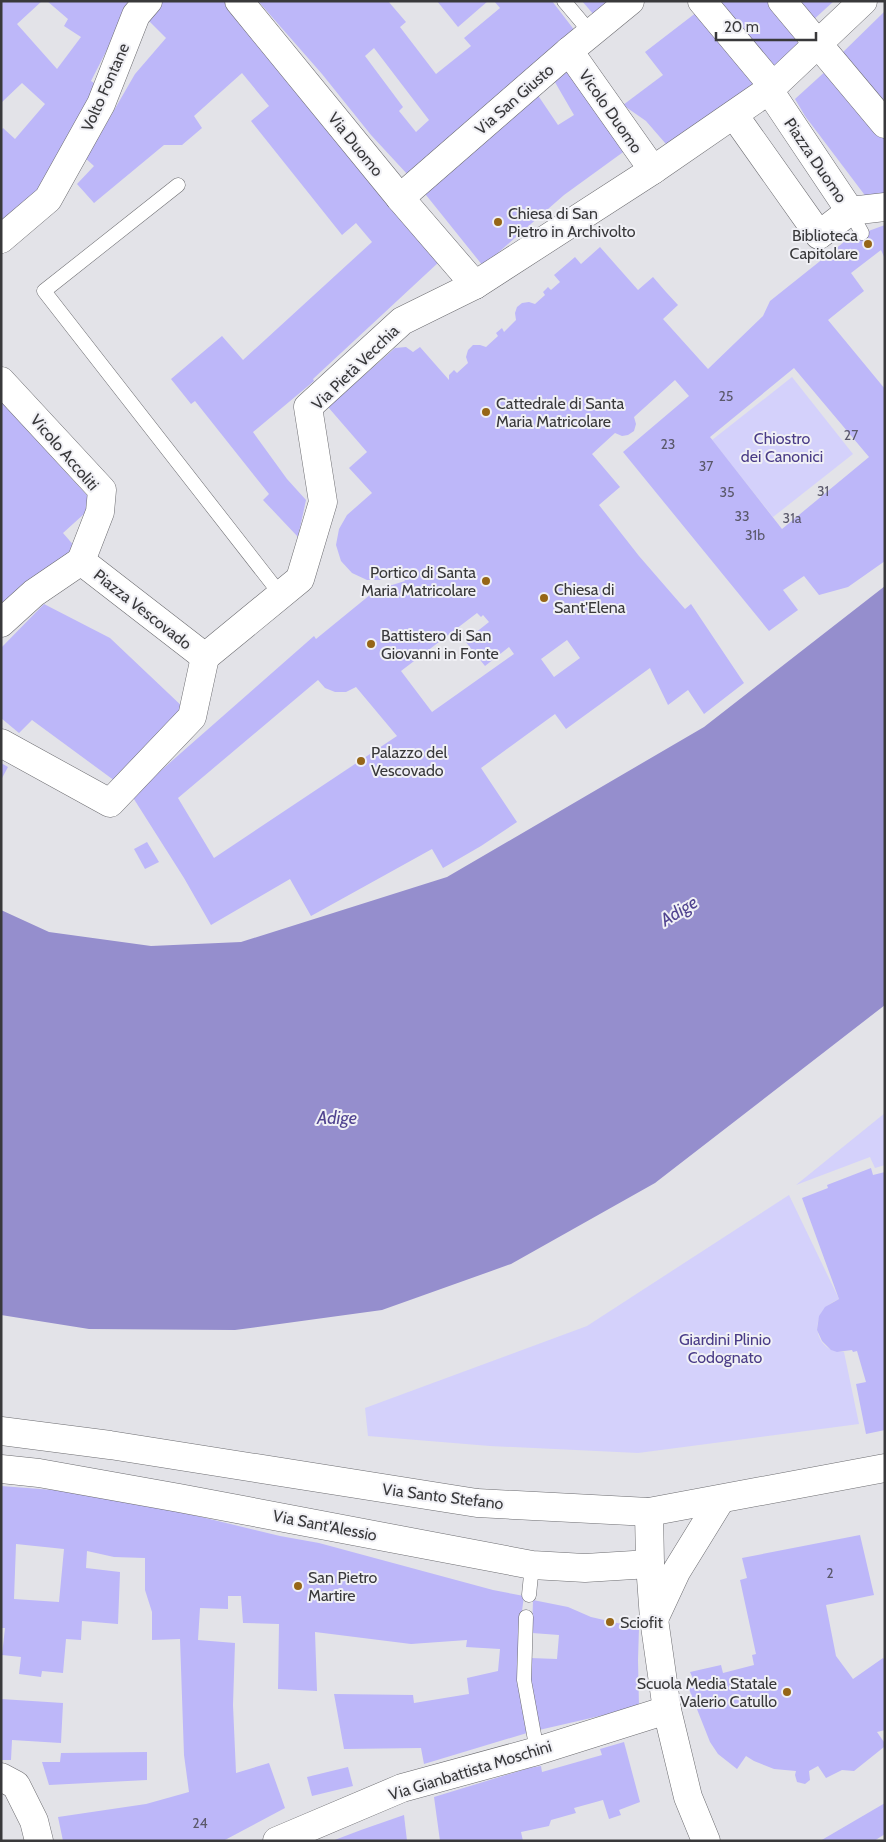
<svg xmlns="http://www.w3.org/2000/svg" width="886" height="1842" font-family="Cabin,sans-serif">
<rect width="100%" height="100%" fill="#e3e3e8"/>
<g fill="#d4d1fb">
<path d="M792 377 853 454 773 517 712 440Z"/>
<path d="M885 1113V1165L875 1168 870 1157 796 1185Z"/>
<path d="M789 1195 839 1299C808 1311 811 1352 844 1352L859 1424 638 1453 490 1446 368 1436 365 1408 587 1326Z"/>
</g>
<path fill="#958ecd" d="M885 586V1005L655 1183 511 1264 382 1310 235 1330 89 1329 1 1315V910L49 932 151 946 241 942 447 877 704 727Z"/>
<g fill="#bdb7f9" fill-rule="evenodd">
<path d="M1 1H42L17 24 57 69 81 37 64 26 68 19 47 1H230L440 261 313 379 314 381 253 432 287 479 306 500 298 537 263 500 269 494 195 401 191 404 171 379 222 336 243 360 372 242 356 223 342 235 251 121 269 106 242 73 194 116 202 128 182 145H164L94 203 77 184 94 166 84 157 98 138 135 74 166 38 146 18 115 34 91 81 102 88 50 185 1 229V130L3 128 15 139 45 104 22 83 1 103Z"/>
<path d="M258 1H388L406 22 400 27 436 74 471 46 464 38 500 8 494 1H552L575 31 408 175 371 135 322 74ZM374 48 429 120 416 132 399 111 403 107 365 56Z"/>
<path d="M437 1H488L458 27Z"/>
<path d="M582 1H609L594 15Z"/>
<path d="M719 1H774L804 38 773 70Z"/>
<path d="M795 1H834L812 21Z"/>
<path d="M885 11V109L838 57Z"/>
<path d="M697 12 758 82 672 151 646 121 623 105 663 75 645 52Z"/>
<path d="M572 59 626 150 564 195 483 266 422 190 535 91 558 125 574 115 552 77Z"/>
<path d="M828 69 885 135V196L873 206 805 116 795 99Z"/>
<path d="M885 225V259L881 250 851 273 864 291 828 320 885 389V561L848 587 819 595 804 576 783 590 798 610 769 631 623 452 689 396 675 380 634 417 636 424 634 431 628 435 622 436 615 433 592 454 620 487 599 505 639 556 685 609 691 604 744 683 704 714 688 690 668 705 650 668 566 729 555 714 481 768 517 822 481 846 443 868 432 849 311 916 290 879 211 925 184 878 132 796 314 636 316 639 376 590 405 581 399 573 383 580H367L352 573 341 561 336 545 339 529 347 515 372 493 349 468 367 452 328 407 395 348 406 347 413 352 420 347 449 380V375L454 370 457 373 468 363 466 357 468 350 473 345H480L486 347 498 336 496 333 502 328 504 332 516 320 515 313 517 307 522 303 529 302 535 304 545 295 543 292 548 287 551 290 560 282 554 275 575 257 581 264 600 247 638 290 653 277 666 292 678 305 663 319 708 369 763 316 770 301 849 238ZM794 368 869 457 782 529 710 437ZM477 613 481 617 483 615 489 622 465 641 485 666 509 647 514 654 432 712 401 671ZM567 640 580 658 554 677 541 659ZM318 680 325 688 335 692H346L356 687 397 736 214 858 178 798Z"/>
<path d="M1 399 20 422 95 504 63 533 76 548 1 607Z"/>
<path d="M44 604 110 638 186 710 115 781 32 720 19 733 1 718V648Z"/>
<path d="M1 763 8 767 1 780Z"/>
<path d="M147 842 159 862 145 869 134 849Z"/>
<path d="M871 1168 873 1175 885 1172V1430L866 1434 856 1384 866 1382 857 1351 853 1352 852 1350 837 1352 831 1350 822 1341 817 1330 819 1316 825 1307 839 1299 802 1198 828 1188 827 1185Z"/>
<path d="M1 1486 92 1493 189 1514 280 1536 319 1543 493 1590 524 1596 519 1633 527 1733 424 1764 421 1748 344 1749 334 1694 413 1695 414 1703 469 1694 467 1678 498 1671 500 1649 466 1647 467 1640 411 1644 315 1632 317 1691 278 1689 279 1624 243 1623 241 1596H228V1609L200 1608 198 1640 235 1643 233 1705 236 1773 269 1763 285 1808 223 1841H63L58 1817 146 1804 189 1792 184 1755 180 1639 152 1640V1612L145 1590V1558L114 1557 87 1551 86 1568 120 1572 118 1624 82 1621 81 1640 66 1639 63 1673 42 1671 41 1677 19 1674 21 1657 2 1655 5 1628H1ZM16 1544 64 1549 59 1602 14 1599Z"/>
<path d="M860 1535 874 1595 826 1605 836 1656 853 1679 883 1658 885 1660V1730L877 1732 884 1742V1747L854 1771 842 1770 826 1778 818 1766 809 1771 810 1780 805 1784 797 1782 795 1775 796 1771 774 1769 754 1761 746 1756 737 1769 718 1754 710 1742 687 1684 694 1681 690 1672 721 1665 723 1673 754 1665 752 1655 756 1654 740 1580 747 1578 742 1558Z"/>
<path d="M533 1600 568 1607 591 1617 639 1628 638 1660 639 1707 539 1730 530 1688V1658L557 1659 559 1635 532 1633Z"/>
<path d="M1 1699 63 1703 61 1743 12 1740 11 1760H1Z"/>
<path d="M624 1742 640 1802 619 1810 621 1815 609 1819 603 1800 574 1808 576 1813 551 1820 549 1826 521 1832 523 1841H440L434 1797 529 1768 541 1766 542 1772 602 1755 600 1749Z"/>
<path d="M147 1752V1780L49 1785 42 1762H60L61 1753Z"/>
<path d="M348 1767 353 1786 312 1796 307 1777Z"/>
<path d="M885 1803V1834L874 1841H820Z"/>
<path d="M404 1815 407 1841H332L361 1830Z"/>
</g>
<g fill="none" stroke-linecap="round" stroke-linejoin="round">
<g stroke="#6c6c70" stroke-width="15">
<g id="lane">
<path d="M564 1 591 33"/>
<path d="M178 185 44 291 281 595"/>
<path d="M850 211 862 233"/>
<path d="M529 1595 532 1565"/>
<path d="M526 1617 524 1680 537 1751"/>
</g>
</g>
<g stroke="#6c6c70" stroke-width="29">
<g id="street">
<path d="M239 1 400 198 475 285"/>
<path d="M702 1 773 86"/>
<path d="M782 1 885 124"/>
<path d="M569 51 653 170"/>
<path d="M769 90 850 211"/>
<path d="M734 115 819 235 850 211"/>
<path d="M400 198 569 51 630 1"/>
<path d="M850 211 885 207"/>
<path d="M1 239 48 199 101 104 136 15 148 1"/>
<path d="M1 381 102 490 100 512 81 561"/>
<path d="M81 561 205 657"/>
<path d="M1 623 34 593 81 561"/>
<path d="M205 657 300 579 323 502 308 407 402 321 475 285 653 170 769 90 863 1"/>
<path d="M1 743 110 803 192 717 205 657"/>
<path d="M1 1469 39 1473 179 1498 532 1565 585 1568 650 1564"/>
<path d="M649 1512 650 1564 654 1619 667 1710 688 1797 706 1841"/>
<path d="M655 1617 676 1572 721 1499"/>
<path d="M1 1777 16 1785 34 1821 39 1841"/>
<path d="M277 1841 402 1788 537 1751 667 1710"/>
</g>
</g>
<g stroke="#6c6c70" stroke-width="29">
<path id="secondary" d="M1 1431 110 1445 477 1503 649 1512 885 1468"/>
</g>
<use href="#lane" stroke="#fff" stroke-width="14"/>
<use href="#street" stroke="#fff" stroke-width="28"/>
<use href="#secondary" stroke="#fff" stroke-width="28"/>
</g>
<g fill="#966617" stroke="#f0f0f5" stroke-width="2">
<circle cx="498" cy="222" r="5"/>
<circle cx="868" cy="244" r="5"/>
<circle cx="486" cy="412" r="5"/>
<circle cx="486" cy="581" r="5"/>
<circle cx="544" cy="598" r="5"/>
<circle cx="371" cy="644" r="5"/>
<circle cx="361" cy="761" r="5"/>
<circle cx="298" cy="1586" r="5"/>
<circle cx="610" cy="1622" r="5"/>
<circle cx="787" cy="1692" r="5"/>
</g>
<g text-anchor="middle" stroke-width="4" stroke-linejoin="round" paint-order="stroke">
<g font-size="14" fill="#5a586a">
<text x="726" y="401">25</text>
<text x="851" y="440">27</text>
<text x="668" y="449">23</text>
<text x="706" y="471">37</text>
<text x="823" y="496">31</text>
<text x="727" y="497">35</text>
<text x="742" y="521">33</text>
<text x="792" y="523">31a</text>
<text x="755" y="540">31b</text>
<text x="830" y="1578">2</text>
<text x="200" y="1828">24</text>
</g>
<g font-size="16" fill="#39393b" stroke="#f0f0f5">
<text transform="translate(105 87) rotate(-66)" y="6">Volto Fontane</text>
<text transform="translate(514 99) rotate(-41)" y="6">Via San Giusto</text>
<text transform="translate(611 111) rotate(55)" y="6">Vicolo Duomo</text>
<text transform="translate(356 144) rotate(51)" y="6">Via Duomo</text>
<text transform="translate(816 160) rotate(56)" y="6">Piazza Duomo</text>
<text transform="translate(355 367) rotate(-44)" y="6">Via Pietà Vecchia</text>
<text transform="translate(65 452) rotate(49)" y="6">Vicolo Accoliti</text>
<text transform="translate(143 609) rotate(38)" y="6">Piazza Vescovado</text>
<text transform="translate(443 1496) rotate(7)" y="6">Via Santo Stefano</text>
<text transform="translate(325 1525) rotate(11)" y="6">Via Sant'Alessio</text>
<text transform="translate(470 1770) rotate(-17)" y="6">Via Gianbattista Moschini</text>
</g>
<g font-size="16" fill="#39393b" stroke="#f0f0f5" text-anchor="start">
<text x="508" y="219">Chiesa di San<tspan x="508" dy="18">Pietro in Archivolto</tspan></text>
<text x="858" y="241" text-anchor="end">Biblioteca<tspan x="858" dy="18">Capitolare</tspan></text>
<text x="496" y="409">Cattedrale di Santa<tspan x="496" dy="18">Maria Matricolare</tspan></text>
<text x="476" y="578" text-anchor="end">Portico di Santa<tspan x="476" dy="18">Maria Matricolare</tspan></text>
<text x="554" y="595">Chiesa di<tspan x="554" dy="18">Sant'Elena</tspan></text>
<text x="381" y="641">Battistero di San<tspan x="381" dy="18">Giovanni in Fonte</tspan></text>
<text x="371" y="758">Palazzo del<tspan x="371" dy="18">Vescovado</tspan></text>
<text x="308" y="1583">San Pietro<tspan x="308" dy="18">Martire</tspan></text>
<text x="620" y="1628">Sciofit</text>
<text x="777" y="1689" text-anchor="end">Scuola Media Statale<tspan x="777" dy="18">Valerio Catullo</tspan></text>
</g>
<g font-size="16" fill="#493b87" stroke="#f0f0f5">
<text x="782" y="444">Chiostro<tspan x="782" dy="18">dei Canonici</tspan></text>
<text x="725" y="1345">Giardini Plinio<tspan x="725" dy="18">Codognato</tspan></text>
</g>
<g font-size="18" font-style="italic" fill="#514490" stroke="#f0f0f5">
<text transform="translate(679 911) rotate(-32)" y="6">Adige</text>
<text x="337" y="1124">Adige</text>
</g>
</g>
<rect width="886" height="1842" fill="none" stroke="#39393b" stroke-width="5"/>
<path d="M716 32v8h100v-8" fill="none" stroke="#39393b" stroke-width="2.5"/>
<text x="724" y="32" font-size="15" fill="#39393b" stroke="#f0f0f5" stroke-width="4" paint-order="stroke">20 m</text>
</svg>
